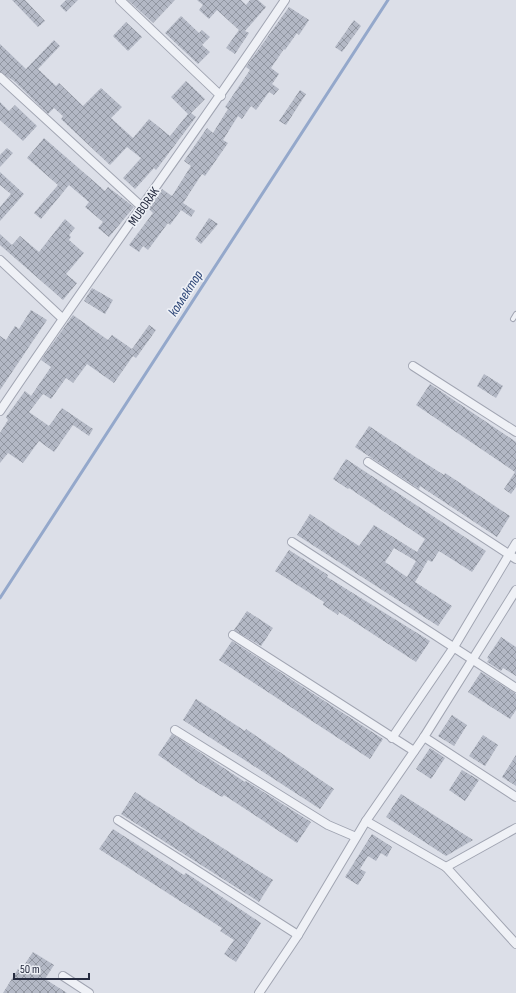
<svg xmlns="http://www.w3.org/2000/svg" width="516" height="993" font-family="'Sofia Sans Condensed',sans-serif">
<defs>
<pattern id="building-cross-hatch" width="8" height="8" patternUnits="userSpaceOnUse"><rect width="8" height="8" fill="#b3b8c5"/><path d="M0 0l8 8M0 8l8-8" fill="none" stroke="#9196a1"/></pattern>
</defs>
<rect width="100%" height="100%" fill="#dcdfe8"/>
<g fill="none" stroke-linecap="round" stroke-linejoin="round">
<path stroke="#94a8cb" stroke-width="3" d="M0 598 388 0"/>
</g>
<g fill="url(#building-cross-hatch)" fill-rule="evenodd">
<path d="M12 0H25L45 21 38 27Z"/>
<path d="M66 0H78L66 12 60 6Z"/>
<path d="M128 0H175L153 23Z"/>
<path d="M197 0H241L246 5 250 0H258L266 7 245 31 249 33 235 54 226 48 239 30 217 10 209 19 199 10 203 5Z"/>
<path d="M289 7 309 20 299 35 297 33 285 50 284 49 271 68 279 74 272 84 279 89 274 95 269 92 256 110 251 106 242 119 238 116 223 140 228 143 205 176 202 174 183 203 195 211 191 217 181 210 170 225 168 223 148 250 143 246 139 252 129 245 153 213 148 208 162 189 172 196 191 166 184 161 207 128 213 133 228 109 225 107 250 70 246 67Z"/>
<path d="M181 16 199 33 202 30 210 37 202 45 210 52 198 64 165 33Z"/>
<path d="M354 20 361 26 342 52 335 47Z"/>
<path d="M126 22 142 37 128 51 113 36Z"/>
<path d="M54 40 60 46 38 69 56 86 59 83 83 106 101 88 122 107 111 118 133 138 149 119 170 136 188 114 171 97 186 81 205 99 191 113 196 117 156 170 154 168 135 189 123 178 141 158 127 147 110 165 61 119 63 116 54 108 48 114 14 81 0 72V44L26 69Z"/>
<path d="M300 90 306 94 286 125 279 121Z"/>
<path d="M0 102 9 111 15 105 37 126 23 141 0 120Z"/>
<path d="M44 138 105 191 108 187 134 207 109 237 98 228 103 222 85 207 89 202 69 185 41 219 34 213 58 185 27 158Z"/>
<path d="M7 148 13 153 0 167V155Z"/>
<path d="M0 172 24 194 0 221V207L11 194 0 185Z"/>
<path d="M209 218 218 224 201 244 195 239Z"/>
<path d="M65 219 75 228 69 235 71 237 69 240 84 253 66 274 77 283 63 300 0 245V234L12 245 20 236 39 252Z"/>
<path d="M92 288 113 300 105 314 84 301Z"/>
<path d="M31 310 47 320 0 390V336L6 340 15 326 19 329Z"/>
<path d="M73 315 108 340 112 335 132 349 149 325 156 330 136 358 133 356 114 383 87 364 73 383 66 378 51 399 43 394 29 412 49 426 62 408 93 429 89 436 73 425 54 452 39 441 23 463 8 453 0 463V433L8 420 6 417 25 391 31 396 51 367 41 360Z"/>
<path d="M484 374 503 386 496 398 477 386Z"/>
<path d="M430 384 516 442V487L511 494 504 489 515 472 416 405Z"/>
<path d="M369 426 417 458 444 475 445 473 510 516 497 537 420 486 419 489 355 447Z"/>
<path d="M346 459 486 551 472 572 439 551 432 562 428 560 415 582 452 606 438 626 297 535 310 514 359 546 374 525 417 552 425 539 349 488 348 489 333 479ZM394 548 416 561 407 577 385 562Z"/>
<path d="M289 550 328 575 327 577 430 641 416 662 339 612 338 615 323 605 324 602 275 571Z"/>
<path d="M247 611 273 628 261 646 234 630Z"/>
<path d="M501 637 516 647V676L503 668 501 671 487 662 489 659 487 658Z"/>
<path d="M232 641 383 739 370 759 219 660Z"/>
<path d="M481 672 516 694V710L510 719 468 692Z"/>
<path d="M196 699 245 731 246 729 334 789 320 809 183 720Z"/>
<path d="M452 715 467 725 454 746 438 736Z"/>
<path d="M172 734 245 782 246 781 311 822 297 843 224 795 222 797 197 782 158 755Z"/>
<path d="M483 735 498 745 485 766 469 756Z"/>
<path d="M430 748 445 758 431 779 416 769Z"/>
<path d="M516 755V786L502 777Z"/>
<path d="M462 770 479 780 465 801 449 790Z"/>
<path d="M135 792 273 880 259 902 121 814Z"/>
<path d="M401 794 426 810 473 840 446 856 386 817Z"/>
<path d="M113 829 184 875 186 873 261 923 236 962 224 954 234 940 220 931 222 928 99 849Z"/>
<path d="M372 834 392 847 387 857 381 853 376 861 368 856 360 869 366 872 358 885 345 877Z"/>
<path d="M33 952 54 965 45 979 67 993H3L18 969 20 971Z"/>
</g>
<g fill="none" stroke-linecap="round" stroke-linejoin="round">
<g stroke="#a1a5b2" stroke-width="6">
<path id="service" d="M513 319 516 314"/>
</g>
<g stroke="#a1a5b2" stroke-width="10">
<g id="minor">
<path d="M120 0 221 96"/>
<path d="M0 77 143 208"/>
<path d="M0 260 62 318"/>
<path d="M413 366 516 432"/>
<path d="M0 411C93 272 192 139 285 0"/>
<path d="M368 462 516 559"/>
<path d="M292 542 516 688"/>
<path d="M233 635 414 751"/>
<path d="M175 730 328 825 356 837"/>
<path d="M424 737 516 797"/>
<path d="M392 738 454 647 516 543"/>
<path d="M118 820 298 935"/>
<path d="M366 821 446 867 516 944"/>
<path d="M446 867 516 828"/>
<path d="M63 976 89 993"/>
<path d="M259 993 298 935 366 821 424 737 516 590"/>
</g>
</g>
<use href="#service" stroke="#eff1f6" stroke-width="4"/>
<use href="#minor" stroke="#eff1f6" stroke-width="8"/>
</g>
<g text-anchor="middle" stroke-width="3.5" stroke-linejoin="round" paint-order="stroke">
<g font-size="13" fill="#252b3f" stroke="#eceff5">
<text transform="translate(143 206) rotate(-55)" y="5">MUBORAK</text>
</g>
<g font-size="14" font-style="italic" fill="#2c4576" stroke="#eceff5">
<text transform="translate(185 293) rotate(-57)" y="5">коллектор</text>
</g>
</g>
<path d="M14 973v6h75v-6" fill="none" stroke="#252b3f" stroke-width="2"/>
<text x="20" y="973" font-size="12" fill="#252b3f" stroke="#eceff5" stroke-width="3" paint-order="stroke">50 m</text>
</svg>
